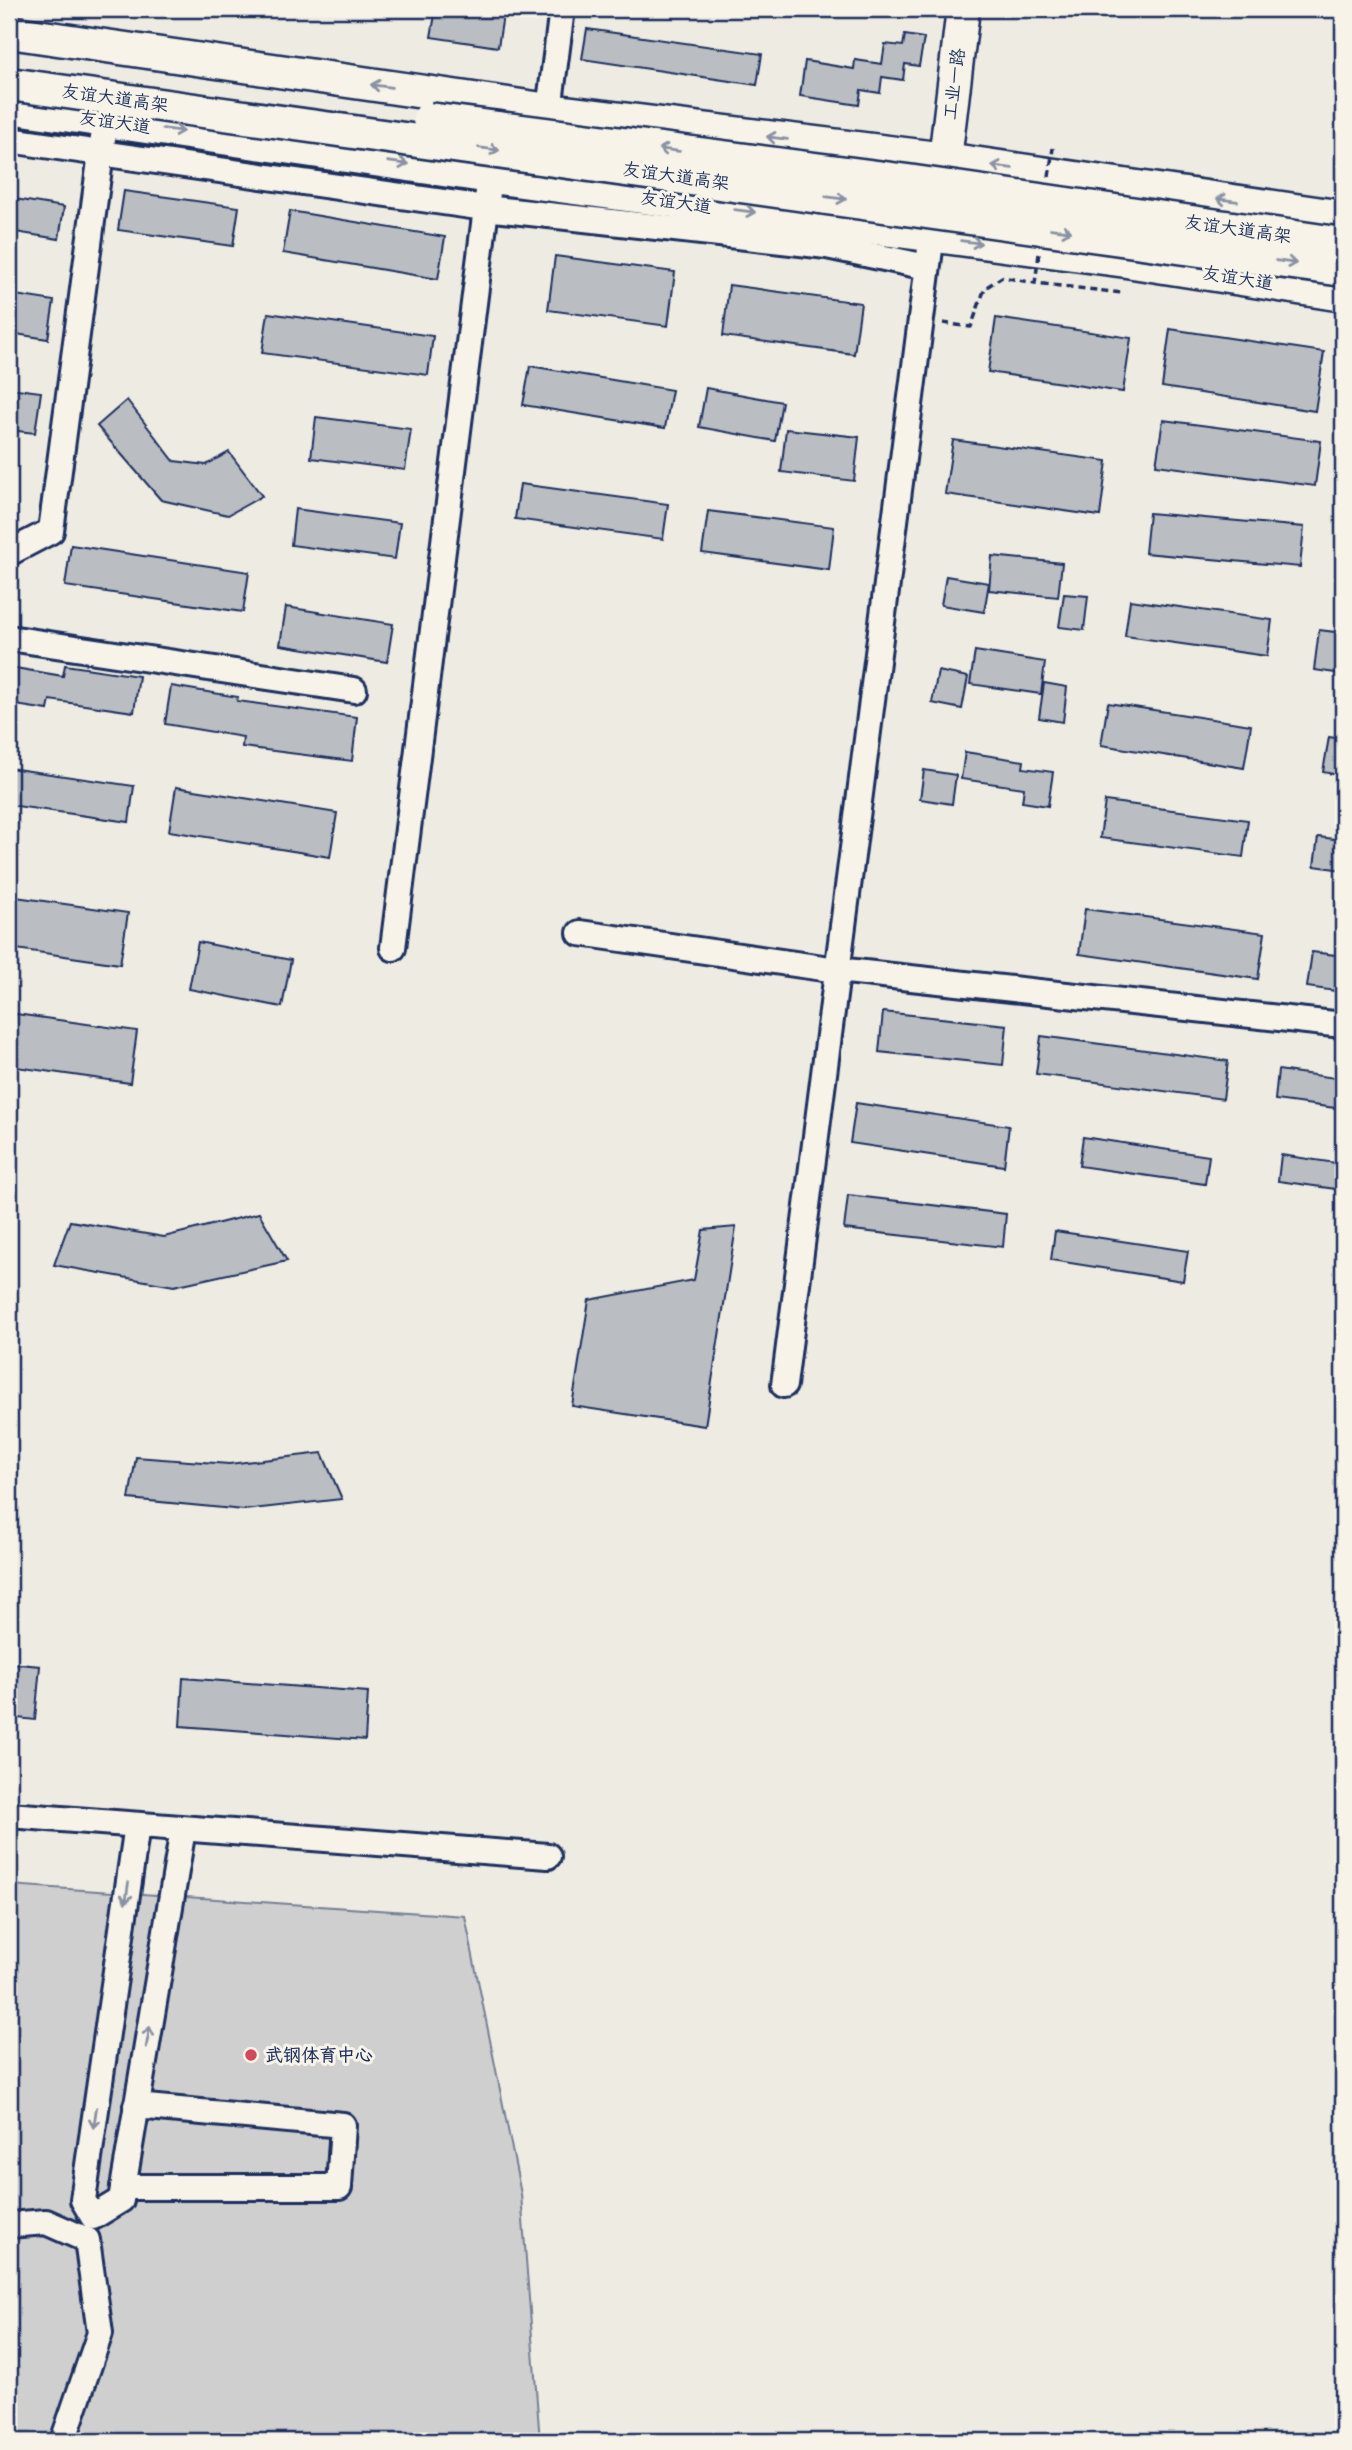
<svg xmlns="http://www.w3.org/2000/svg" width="1352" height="2450" font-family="Mali,'LXGW WenKai TC',sans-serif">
<rect width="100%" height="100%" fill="#eeebe2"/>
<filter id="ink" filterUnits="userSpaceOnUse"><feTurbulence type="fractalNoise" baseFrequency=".0143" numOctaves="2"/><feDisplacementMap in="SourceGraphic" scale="14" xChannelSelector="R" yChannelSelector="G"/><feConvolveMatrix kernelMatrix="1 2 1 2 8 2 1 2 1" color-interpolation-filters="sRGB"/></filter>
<g filter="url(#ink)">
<path fill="#cfcfcf" stroke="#757f96" stroke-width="2" d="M9 1885 465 1916 521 2194 540 2441H9Z"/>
<g fill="#babdc2" stroke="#1b2f5e" stroke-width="2">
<path d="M436 9H504L498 47 431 37Z"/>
<path d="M587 29 762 54 757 85 582 59Z"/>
<path d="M905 35 924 38 919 66 905 64 903 80 882 77 880 93 861 90 859 105 800 96 805 61 854 69 855 60 882 64 885 44 903 46Z"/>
<path d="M124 191 239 207 233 246 118 230Z"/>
<path d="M9 198 64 207 59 239 9 231Z"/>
<path d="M290 211 445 237 438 279 283 253Z"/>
<path d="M555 256 675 272 668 326 548 310Z"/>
<path d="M729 285 861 303 854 354 723 336Z"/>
<path d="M9 294 54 301 48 339 9 333Z"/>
<path d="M268 313 433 336 428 375 262 353Z"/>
<path d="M996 318 1131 338 1123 392 988 372Z"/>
<path d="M1170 329 1324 352 1315 411 1162 387Z"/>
<path d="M530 366 672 390 665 428 523 405Z"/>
<path d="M9 388 41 392 35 433 9 430Z"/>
<path d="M706 388 782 402 775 441 699 427Z"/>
<path d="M127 400 174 461 206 465 229 452 262 496 228 515 161 500 97 426Z"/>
<path d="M316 417 411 429 405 470 311 458Z"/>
<path d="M1163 420 1321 441 1315 486 1156 465Z"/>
<path d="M786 429 859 437 854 481 781 472Z"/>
<path d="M953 440 1107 461 1100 516 945 494Z"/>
<path d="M520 484 668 504 663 539 515 519Z"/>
<path d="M295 509 400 523 395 559 291 545Z"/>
<path d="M708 511 834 527 829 570 702 553Z"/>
<path d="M1149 513 1304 527 1300 567 1145 553Z"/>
<path d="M71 545 249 572 243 612 65 586Z"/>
<path d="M992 556 1062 563 1058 597 989 590Z"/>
<path d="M946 576 989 583 984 612 941 605Z"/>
<path d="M1064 594 1088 596 1084 630 1059 627Z"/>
<path d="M1130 600 1272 620 1267 656 1125 636Z"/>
<path d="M286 607 393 624 387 662 280 645Z"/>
<path d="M1319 630 1343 633V674L1314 670Z"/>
<path d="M975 651 1045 662 1041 694 970 684Z"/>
<path d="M65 665 139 676 134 712 50 700 48 710 9 704V667L63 676Z"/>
<path d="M938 671 968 677 962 709 932 703Z"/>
<path d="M1044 683 1067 687 1063 722 1039 718Z"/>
<path d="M171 686 238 697 237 701 357 717 352 761 242 747 243 737 165 724Z"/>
<path d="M1108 703 1251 725 1244 768 1101 745Z"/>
<path d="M1329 737 1343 739V776L1323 772Z"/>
<path d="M965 752 1024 761 1023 768 1053 772 1048 806 1022 802 1024 788 961 779Z"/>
<path d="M9 768 134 786 129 822 9 805Z"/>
<path d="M924 770 956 775 952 804 920 799Z"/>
<path d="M176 787 337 813 330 857 169 831Z"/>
<path d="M1105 801 1248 820 1243 857 1100 838Z"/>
<path d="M1318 837 1343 840V870L1314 866Z"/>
<path d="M9 896 128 913 120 964 9 948Z"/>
<path d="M1085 909 1265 933 1258 979 1079 954Z"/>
<path d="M198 942 291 960 282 1007 189 989Z"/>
<path d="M1312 952 1343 956V992L1307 987Z"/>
<path d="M883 1012 1007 1025 1003 1065 879 1052Z"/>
<path d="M9 1013 137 1031 130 1083 9 1066Z"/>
<path d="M1041 1036 1228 1061 1223 1099 1036 1074Z"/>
<path d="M1278 1070 1343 1079V1109L1275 1100Z"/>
<path d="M856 1103 1009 1126 1004 1166 850 1143Z"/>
<path d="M1083 1137 1209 1156 1205 1184 1079 1166Z"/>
<path d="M1281 1155 1343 1164V1190L1278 1181Z"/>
<path d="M848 1195 1006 1214 1003 1247 844 1229Z"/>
<path d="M259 1213 287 1261 174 1286 54 1265 70 1221 164 1237Z"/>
<path d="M736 1227 705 1426 572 1406 589 1300 694 1280 703 1230Z"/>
<path d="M1055 1231 1188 1251 1183 1281 1051 1260Z"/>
<path d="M322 1453 342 1499 244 1510 129 1499 136 1457 229 1464Z"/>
<path d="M9 1663 40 1666 35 1720 9 1717Z"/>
<path d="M183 1678 368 1692 365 1740 180 1726Z"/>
</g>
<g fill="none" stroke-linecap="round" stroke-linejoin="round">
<g stroke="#1b2f5e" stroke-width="30">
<g id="minor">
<path d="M549 110 562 9"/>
<path d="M9 140 485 208 827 246 927 267"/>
<path d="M9 553 51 531 103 138"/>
<path d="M9 638 354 690"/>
<path d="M580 933 837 970 1343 1025"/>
<path d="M393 948 488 192"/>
<path d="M784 1385 934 218"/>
<path d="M9 1815 548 1856"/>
<path d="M137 1825 83 2200 93 2217 121 2200 183 1829"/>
<path d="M123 2187H339L343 2125 136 2106"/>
<path d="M9 2225 46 2222 87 2240 100 2333 63 2441"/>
</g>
</g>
<g stroke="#1b2f5e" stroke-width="37">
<g id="major">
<path d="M9 32 549 110 945 159 1343 217"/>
<path d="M9 107 491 177 1126 261 1343 295"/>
<path d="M945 159 963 9"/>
</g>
</g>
<path stroke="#1b2f5e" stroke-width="3.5" stroke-dasharray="7 5" stroke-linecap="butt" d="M943 323 971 327 985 288 1002 277 1035 283"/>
<use href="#minor" stroke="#f7f3e8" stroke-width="24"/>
<use href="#major" stroke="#f7f3e8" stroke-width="32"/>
<g stroke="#1b2f5e" stroke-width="37" stroke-linecap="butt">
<g id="major-bridge">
<path d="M9 84 1343 270"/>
<path d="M429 119 908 181 1343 244"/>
</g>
</g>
<g stroke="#1b2f5e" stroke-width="3.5" stroke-dasharray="7 5" stroke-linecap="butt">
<path d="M1049 177 1053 148"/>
<path d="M1039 254 1035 283 1122 293"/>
</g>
<use href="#major-bridge" stroke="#f7f3e8" stroke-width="32"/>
</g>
<defs><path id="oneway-shaft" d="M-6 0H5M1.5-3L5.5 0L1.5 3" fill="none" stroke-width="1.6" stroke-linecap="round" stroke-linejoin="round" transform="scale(1.75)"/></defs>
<g stroke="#8991a3">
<use href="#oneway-shaft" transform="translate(381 86) rotate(-172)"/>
<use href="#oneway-shaft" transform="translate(173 130) rotate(8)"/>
<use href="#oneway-shaft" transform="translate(777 138) rotate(-173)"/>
<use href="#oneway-shaft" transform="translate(489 149) rotate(8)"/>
<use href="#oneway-shaft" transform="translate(669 150) rotate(-173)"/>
<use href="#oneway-shaft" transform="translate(398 163) rotate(8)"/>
<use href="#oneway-shaft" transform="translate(1002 167) rotate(-172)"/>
<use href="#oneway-shaft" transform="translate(836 198) rotate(8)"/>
<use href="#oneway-shaft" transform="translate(1227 200) rotate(-172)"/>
<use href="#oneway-shaft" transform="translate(745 211) rotate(8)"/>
<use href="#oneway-shaft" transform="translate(1061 230) rotate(8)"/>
<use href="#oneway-shaft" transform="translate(971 242) rotate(7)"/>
<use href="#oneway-shaft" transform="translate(1286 262) rotate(8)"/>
<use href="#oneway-shaft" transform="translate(127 1893) rotate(98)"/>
<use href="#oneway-shaft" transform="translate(148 2037) rotate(-80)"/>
<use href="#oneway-shaft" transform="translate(95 2118) rotate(98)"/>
</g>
</g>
<circle fill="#d1495b" stroke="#f7f3e8" stroke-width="2.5" cx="251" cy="2055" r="7"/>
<g text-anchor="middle" stroke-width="6" stroke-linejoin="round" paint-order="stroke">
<g font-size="18" fill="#1b2f5e" stroke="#f7f3e8">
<text transform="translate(954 84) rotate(-83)" y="6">工业一路</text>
<text transform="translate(115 98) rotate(8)" y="6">友谊大道高架</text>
<text transform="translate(115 122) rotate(8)" y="6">友谊大道</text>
<text transform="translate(676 176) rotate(8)" y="6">友谊大道高架</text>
<text transform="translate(676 202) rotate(8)" y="6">友谊大道</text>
<text transform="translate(1238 229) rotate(8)" y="6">友谊大道高架</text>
<text transform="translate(1238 278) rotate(9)" y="6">友谊大道</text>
</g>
<g font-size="18" font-weight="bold" fill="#1b2f5e" stroke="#f7f3e8" text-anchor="start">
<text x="265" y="2061">武钢体育中心</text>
</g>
</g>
<rect width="1352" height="2450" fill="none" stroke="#f7f3e8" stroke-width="35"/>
<rect x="18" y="18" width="1317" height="2415" fill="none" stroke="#1b2f5e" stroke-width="2.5" filter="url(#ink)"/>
</svg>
